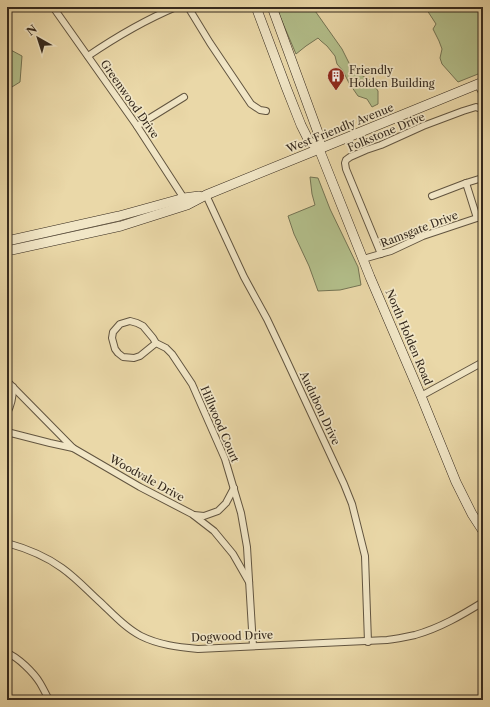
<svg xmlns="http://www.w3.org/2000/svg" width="490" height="707" font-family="'Libre Caslon Text',serif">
<rect width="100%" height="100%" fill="#ead8a8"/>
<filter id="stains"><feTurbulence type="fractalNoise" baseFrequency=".005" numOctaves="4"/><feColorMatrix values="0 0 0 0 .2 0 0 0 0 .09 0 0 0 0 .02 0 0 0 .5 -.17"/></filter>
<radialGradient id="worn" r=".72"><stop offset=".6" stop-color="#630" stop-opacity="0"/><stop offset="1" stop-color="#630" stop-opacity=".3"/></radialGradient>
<g fill="#b3bf8b" stroke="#747454">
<path d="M276 7H310L311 9 313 8 342 49 350 65 358 73 371 81 378 91V104L372 107 367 99 358 96 349 83 343 71 337 64 335 56 327 46 321 41 318 38 306 46 296 54Z"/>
<path d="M425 7H483V72L458 82 442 64 440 58 442 49 439 41 433 29 436 24Z"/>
<path d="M7 48 22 56 20 82 7 90Z"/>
<path d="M310 177 318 178 330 209 358 267 361 285 340 290 318 291 309 266 294 234 288 216 315 205 312 194Z"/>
</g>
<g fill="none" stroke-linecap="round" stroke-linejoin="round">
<g stroke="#625540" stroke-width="8">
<g id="street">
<path d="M53 7 137 126 185 200"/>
<path d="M188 7 210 43 251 104 260 110 266 111"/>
<path d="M88 56C116 37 145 20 176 7"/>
<path d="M478 85 483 94"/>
<path d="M137 126 184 97"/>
<path d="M466 183 479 179"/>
<path d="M206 195 244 277 267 319 285 357 344 484 352 504 365 556 368 642"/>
<path d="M432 196 466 183 477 218"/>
<path d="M381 254 346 169 345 163 346 160 350 157 366 150 381 145 423 126 463 111 476 107 481 109 483 111"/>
<path d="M363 259 391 251 423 236 483 216"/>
<path d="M156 343 140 356 134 358 123 357 118 353 115 349 112 338 113 332 120 324 130 321 137 323 143 326 153 338 156 343 166 348 172 354 192 384 225 459 241 513 247 547 253 646"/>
<path d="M7 381 73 448"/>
<path d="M421 396 483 362"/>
<path d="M7 413C12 404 13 397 13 387"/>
<path d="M7 432 50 443 73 448 140 487 192 514 214 531 233 554 249 582"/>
<path d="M194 515 204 516 218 511 226 503 234 488"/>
<path d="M7 543C25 548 47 557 62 568 76 578 87 590 99 601 112 613 125 628 141 636 159 645 178 647 198 649L387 640C397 639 406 637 415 635 440 628 462 615 483 602"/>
<path d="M7 653C18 657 34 673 40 683 43 688 46 694 49 700"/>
</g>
</g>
<g stroke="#35291d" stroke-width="10">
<g id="secondary">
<path d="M256 7 286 87 301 125 309 141 319 149"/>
<path d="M272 7 320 138 319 149 370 277 421 396 456 482 472 514 483 531"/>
<path d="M7 241 119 216 184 198 199 196"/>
<path d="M7 251 121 226 187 205 206 195 319 149 483 82"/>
</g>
</g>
<use href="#street" stroke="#f1e6c6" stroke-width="6"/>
<use href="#secondary" stroke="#f1e6c6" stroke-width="9"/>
</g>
<defs>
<g id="building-pin" transform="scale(0.9)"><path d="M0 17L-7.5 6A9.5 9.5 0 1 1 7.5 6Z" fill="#8f2418" stroke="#f1e6c6"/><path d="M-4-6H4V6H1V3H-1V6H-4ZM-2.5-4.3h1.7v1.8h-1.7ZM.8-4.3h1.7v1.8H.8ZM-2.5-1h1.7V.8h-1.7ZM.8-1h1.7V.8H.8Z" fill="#fff"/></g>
</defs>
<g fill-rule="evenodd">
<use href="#building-pin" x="336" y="76"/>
</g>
<g text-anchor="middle" stroke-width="3.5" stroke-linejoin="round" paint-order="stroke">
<g font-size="11" fill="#35291d" stroke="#f1e6c6" text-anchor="start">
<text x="349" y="74">Friendly<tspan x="349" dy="13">Holden Building</tspan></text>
</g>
<g font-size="11" fill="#35291d" stroke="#f1e6c6">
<text transform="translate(130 99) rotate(55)" y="4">Greenwood Drive</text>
<text transform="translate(340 128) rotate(-22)" y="4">West Friendly Avenue</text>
<text transform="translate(386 132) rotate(-23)" y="4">Folkstone Drive</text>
<text transform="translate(419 229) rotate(-21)" y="4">Ramsgate Drive</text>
<text transform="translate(409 337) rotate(67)" y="4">North Holden Road</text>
<text transform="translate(320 408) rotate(65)" y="4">Audubon Drive</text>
<text transform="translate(220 424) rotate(67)" y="4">Hillwood Court</text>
<text transform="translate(147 478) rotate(29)" y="4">Woodvale Drive</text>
<text transform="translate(232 636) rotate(-2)" y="4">Dogwood Drive</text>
</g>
</g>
<rect width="490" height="707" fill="none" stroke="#ead8a8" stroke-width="24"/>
<rect x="8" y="8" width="474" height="691" fill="none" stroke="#35291d" stroke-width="2"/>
<rect x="12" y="12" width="466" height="683" fill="none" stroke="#35291d"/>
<g transform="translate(38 38) rotate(321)" stroke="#f1e6c6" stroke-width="3" paint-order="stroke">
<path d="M0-3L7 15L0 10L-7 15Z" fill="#35291d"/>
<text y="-6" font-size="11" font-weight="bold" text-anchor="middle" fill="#35291d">N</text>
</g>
<rect width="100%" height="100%" filter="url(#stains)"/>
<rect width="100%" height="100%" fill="url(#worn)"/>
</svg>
